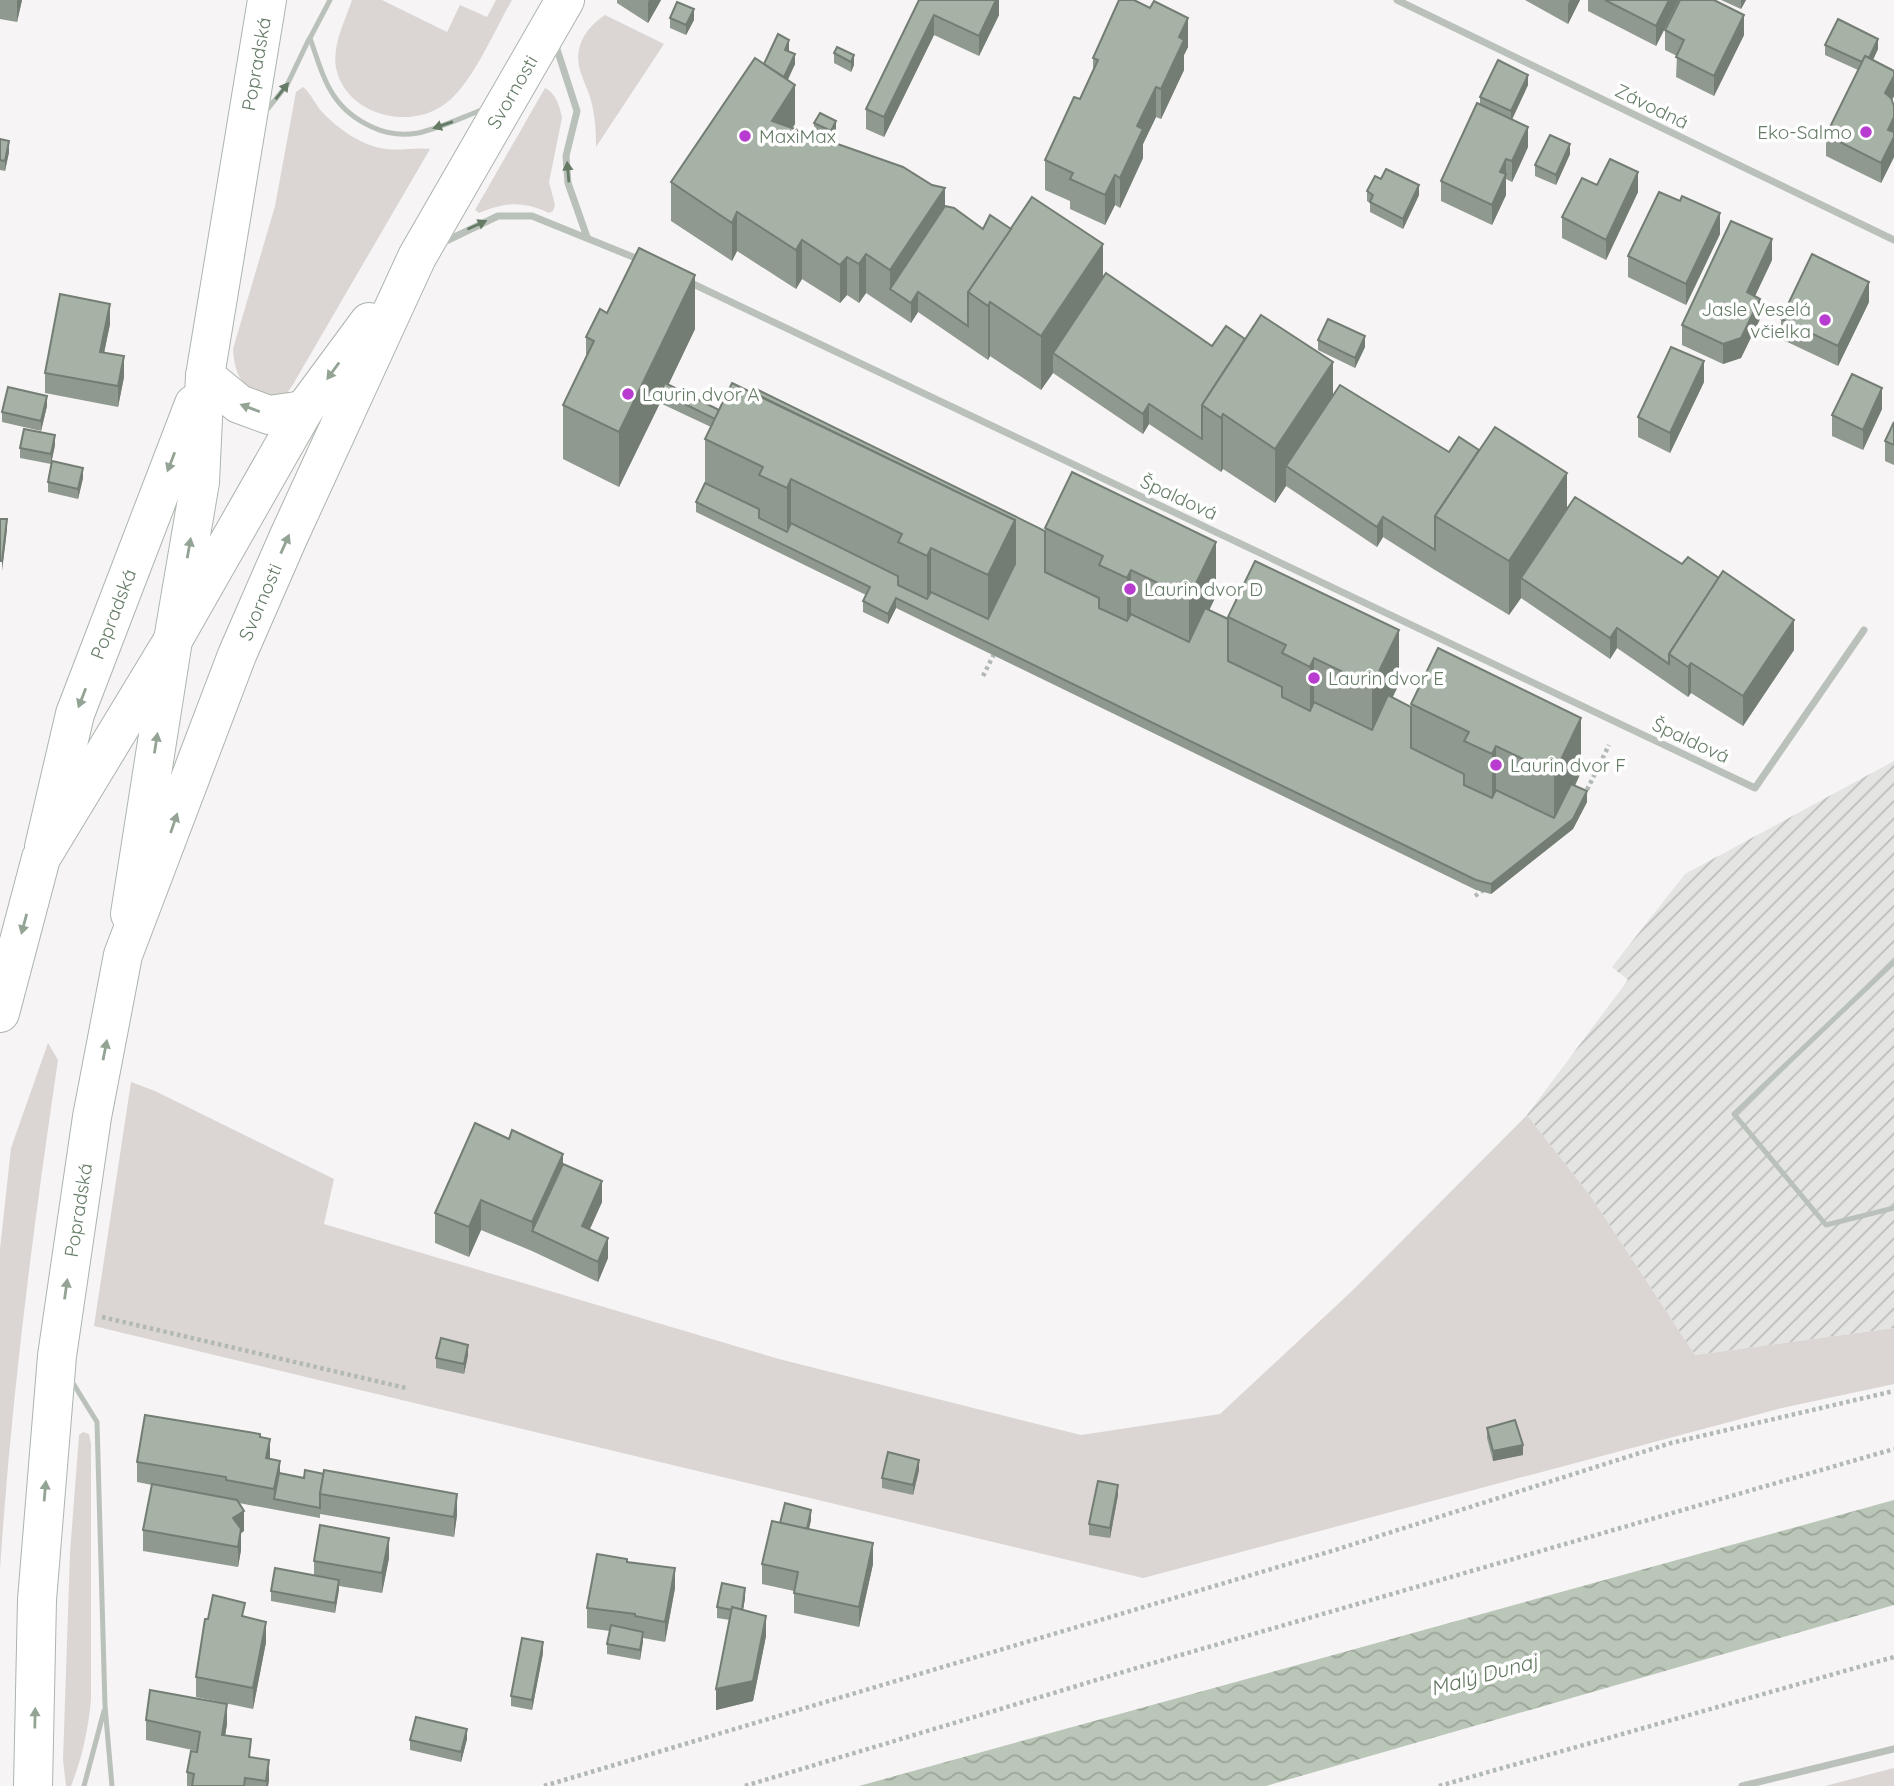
<svg xmlns="http://www.w3.org/2000/svg" width="1894" height="1786" font-family="Quicksand,sans-serif">
<defs>
<pattern id="industrial-furrows" width="10" height="10" patternUnits="userSpaceOnUse" patternTransform="scale(1.75)"><rect width="10" height="10" fill="#e4e4e3"/><path d="M-1 1l2-2M0 10L10 0M9 11l2-2" fill="none" stroke="#bcbebc"/></pattern>
<pattern id="water-waves" width="16" height="10" patternUnits="userSpaceOnUse" patternTransform="scale(1.75)"><rect width="16" height="10" fill="#bac6b8"/><path d="M0 5q4-4 8 0t8 0" fill="none" stroke="#9ba699"/></pattern>
</defs>
<rect width="100%" height="100%" fill="#f6f4f5"/>
<path fill="url(#industrial-furrows)" d="M1894 761V1328L1695 1355 1592 1198 1527 1115 1628 980 1612 967 1685 874Z"/>
<g fill="#dbd6d3">
<path d="M352 0H382L447 32 460 5 487 17 496 0H512C495 29 472 85 445 104 409 131 346 115 336 68 332 45 345 21 352 0Z"/>
<path d="M605 15 664 44 596 147C596 130 595 114 590 97 588 90 584 83 582 76 572 50 583 30 605 15Z"/>
<path d="M303 87C312 94 315 105 323 113 340 130 362 146 386 149 400 151 415 147 430 149L292 386 285 396 273 400C244 390 235 379 233 349L275 206 296 92Z"/>
<path d="M545 88C556 93 560 107 562 118L549 182 555 205 553 211 549 213C522 201 505 202 479 213L475 210Z"/>
<path d="M48 1043 58 1060C33 1229 11 1399 0 1570V1249L11 1148Z"/>
<path d="M131 1082 155 1091 334 1179 324 1224 779 1359 1081 1435 1220 1414 1353 1290 1527 1115 1592 1198 1695 1355 1894 1328V1384L1782 1408 1143 1578 94 1326Z"/>
<path d="M83 1432 89 1434 91 1444V1700C88 1731 82 1758 71 1786H66L63 1760 70 1553 79 1435Z"/>
<path d="M1894 1768V1786H1825Z"/>
</g>
<path fill="url(#water-waves)" d="M1894 1500V1605L1266 1786H859Z"/>
<g fill="none" stroke-linecap="round" stroke-linejoin="round">
<g stroke="#acb6ad" stroke-width="40">
<g id="secondary">
<path d="M44 847 75 714 194 404"/>
<path d="M130 914 173 640 200 482 205 376 267 0"/>
</g>
</g>
<g stroke="#acb4ac" stroke-width="40">
<g id="primary">
<path d="M205 376 239 404 269 415 304 410"/>
<path d="M0 1013 41 858 173 640 304 410 369 322"/>
<path d="M33 1786 37 1600 57 1356 92 1117 123 955 237 655 288 538 417 257 565 0"/>
</g>
</g>
<g stroke="#b2b8b3" stroke-width="4.5" stroke-dasharray="3.5 3.5" stroke-linecap="butt">
<path d="M983 676 995 652"/>
<path d="M1584 796 1609 745"/>
<path d="M1475 896 1485 889"/>
<path d="M102 1317 406 1388"/>
<path d="M544 1786 1335 1550 1671 1443 1894 1391"/>
<path d="M745 1786 1153 1663 1894 1449"/>
<path d="M1439 1786 1894 1657"/>
</g>
<g stroke="#b9c1ba" stroke-width="5">
<path d="M330 0 310 38C324 78 330 108 372 127 387 134 401 136 418 133 441 128 463 117 484 109"/>
<path d="M266 111 287 85 309 39"/>
<path d="M1894 962 1734 1114 1826 1225 1894 1208"/>
<path d="M71 1380 97 1422 105 1706 112 1786"/>
<path d="M84 1786 104 1711"/>
</g>
<g stroke="#b9c1ba" stroke-width="7">
<path d="M1397 0 1894 240"/>
<path d="M555 43 577 111 566 156 568 183 587 237"/>
<path d="M442 243 498 216H532L643 261"/>
<path d="M689 282 1755 788 1864 630"/>
<path d="M1742 1786 1894 1749"/>
</g>
<use href="#secondary" stroke="#fff" stroke-width="38"/>
<use href="#primary" stroke="#fff" stroke-width="38"/>
</g>
<g fill="#8f998f">
<path d="M0 0H22L17 22 0 19V39Z"/>
<path d="M617 0H661L648 23 617 3Z"/>
<path d="M919 0H999V15L979 56 934 35 884 137 866 129V109Z"/>
<path d="M1525 0H1580L1568 24Z"/>
<path d="M1588 0H1679L1656 46 1588 11Z"/>
<path d="M1721 0H1746L1741 9Z"/>
<path d="M670 18 694 20 686 35 670 28Z"/>
<path d="M1665 30 1744 35 1714 96 1676 77 1677 56 1665 50Z"/>
<path d="M1825 45 1878 49 1873 60 1894 71V96L1892 100 1894 106V157L1881 183 1826 156V135L1858 70 1825 55Z"/>
<path d="M837 47 854 65 851 72 834 63V53Z"/>
<path d="M1188 47 1184 55V70L1161 119 1156 117 1143 144V158L1120 208 1115 205 1105 225 1070 209V201L1045 190V160L1080 99 1093 72V58Z"/>
<path d="M789 50V51L795 64 788 80 795 124 792 128 945 206 983 229H1011L1103 278 1212 346 1333 396 1567 509 1794 650 1743 726 1691 693 1688 697 1617 648 1610 659 1521 598 1509 615 1435 570 1383 537 1377 547 1286 486 1275 503 1223 469 1221 472 1149 424 1143 434 1053 373 1041 390 990 356 988 360 918 312 911 323 866 293 859 303 847 295 840 303 802 279 796 289 737 251 732 261 671 221V182L764 64Z"/>
<path d="M1528 85 1512 120 1528 147 1512 182 1506 179V195L1492 225 1441 201V181L1480 104V97Z"/>
<path d="M814 123 836 131 831 141 814 133Z"/>
<path d="M0 139 9 152 5 171 0 170Z"/>
<path d="M1570 154 1556 185 1535 176V165Z"/>
<path d="M1381 179 1419 195 1403 229 1370 212V203L1367 201V191Z"/>
<path d="M1597 185 1638 192 1606 260 1562 238V217Z"/>
<path d="M1720 234 1686 305 1628 277V256Z"/>
<path d="M1772 260 1755 296 1760 319 1741 358 1723 364 1682 345V325Z"/>
<path d="M1869 302 1838 366 1781 339V319Z"/>
<path d="M607 313 695 329 668 385 719 410 1045 531V528L1216 596 1209 610 1228 619V617L1399 684 1392 697 1411 707V704L1581 772 1575 786 1587 802 1573 829 1491 894 1476 890 896 608 888 624 863 612V601L866 595 696 512V502L705 483V439L711 427 660 403 619 487 563 459V405L586 357V337Z"/>
<path d="M110 324 104 353 124 377 118 407 45 393V373Z"/>
<path d="M1318 340 1365 347 1355 368 1318 350Z"/>
<path d="M1704 382 1670 453 1638 437V417Z"/>
<path d="M47 406 41 431 2 422V412Z"/>
<path d="M1882 409 1863 450 1832 436V415Z"/>
<path d="M1894 422V465L1885 461V441Z"/>
<path d="M55 445 51 464 20 458V448Z"/>
<path d="M83 478 78 499 48 492V482Z"/>
<path d="M563 1164 602 1202 590 1229 608 1258 598 1282 532 1251 481 1230 469 1257 435 1243V1213Z"/>
<path d="M468 1355 464 1374 436 1368V1358Z"/>
<path d="M1487 1428 1523 1455 1493 1461 1487 1438Z"/>
<path d="M260 1437 270 1459 280 1474 457 1515 454 1537 320 1514V1518L239 1503 244 1531 241 1533V1550L238 1567 143 1551V1530L152 1485 137 1482V1462Z"/>
<path d="M919 1470 913 1495 882 1488V1478Z"/>
<path d="M1118 1495 1110 1538 1089 1535V1524Z"/>
<path d="M811 1520 809 1529 873 1564 859 1627 794 1613V1591L762 1584V1564L780 1523Z"/>
<path d="M389 1558 382 1593 339 1586 335 1613 271 1601V1591L314 1575V1561Z"/>
<path d="M627 1562 675 1588 665 1642 643 1638 640 1660 607 1654V1644L610 1631 587 1628V1608Z"/>
<path d="M745 1598 743 1610 766 1636 753 1701 716 1710 730 1620 717 1618V1607Z"/>
<path d="M245 1617 266 1642 253 1709 196 1697V1677Z"/>
<path d="M543 1653 532 1710 511 1706V1696Z"/>
<path d="M146 1720 227 1724 225 1735 251 1757 269 1780 268 1786H187V1772L197 1751 146 1740Z"/>
<path d="M467 1739 461 1762 410 1750V1740Z"/>
</g>
<g fill="#747d74">
<path d="M17 0H22L17 22Z"/>
<path d="M649 0H661L648 23V3Z"/>
<path d="M996 0H999V15L979 56V36Z"/>
<path d="M1570 0H1580L1568 24V4Z"/>
<path d="M1669 0H1679L1656 46V26Z"/>
<path d="M1741 0H1746L1741 9Z"/>
<path d="M694 9V20L686 35V25Z"/>
<path d="M934 15V35L884 137V117Z"/>
<path d="M1744 15V35L1714 96V76Z"/>
<path d="M1188 18V47L1184 55V70L1161 119V89L1179 37Z"/>
<path d="M1878 39V49L1866 74V64Z"/>
<path d="M789 40V50L785 60V50Z"/>
<path d="M795 54V64L781 93V83Z"/>
<path d="M854 55V65L851 72V62Z"/>
<path d="M1528 75V85L1511 121V111Z"/>
<path d="M1894 76V96L1885 114V93Z"/>
<path d="M795 85V124L772 160V121Z"/>
<path d="M1156 87V117L1143 144V158L1120 208V178L1137 126Z"/>
<path d="M1894 117V157L1881 183V163L1888 130Z"/>
<path d="M836 121V131L831 141V131Z"/>
<path d="M1528 127V147L1512 182V161Z"/>
<path d="M9 141V152L5 171V161Z"/>
<path d="M1570 144V154L1556 185V175Z"/>
<path d="M1506 159V195L1492 225V205L1500 172Z"/>
<path d="M1638 172V192L1606 260V240Z"/>
<path d="M1115 175V205L1105 225V195Z"/>
<path d="M1419 185V195L1403 229V219Z"/>
<path d="M945 188V226L890 289V270Z"/>
<path d="M737 212V251L732 261V223Z"/>
<path d="M1720 213V234L1686 305V284Z"/>
<path d="M1772 239V260L1747 313V292Z"/>
<path d="M802 240V279L796 289V250Z"/>
<path d="M1103 244V298L1053 353V373L1041 390V336Z"/>
<path d="M866 254V293L859 303V264Z"/>
<path d="M847 257V295L840 303V265Z"/>
<path d="M695 275V329L664 394 660 392V403L619 487V432Z"/>
<path d="M1869 282V302L1838 366V346Z"/>
<path d="M918 292V312L911 323V303Z"/>
<path d="M1760 299V319L1741 358 1723 364V344Z"/>
<path d="M990 302V356L988 360V306Z"/>
<path d="M110 304V324L100 372V352Z"/>
<path d="M1365 336V347L1355 368V358Z"/>
<path d="M124 356V377L118 407V386Z"/>
<path d="M1704 361V382L1670 453V433Z"/>
<path d="M1333 362V417L1286 466V486L1275 503V449Z"/>
<path d="M1882 388V409L1863 450V430Z"/>
<path d="M47 396V406L41 431V421Z"/>
<path d="M1149 404V424L1143 434V414Z"/>
<path d="M1223 414V469L1221 472V418Z"/>
<path d="M55 435V445L51 464V454Z"/>
<path d="M83 468V478L78 499V489Z"/>
<path d="M1567 473V527L1521 578V598L1509 615V561Z"/>
<path d="M791 479V534L787 542V488Z"/>
<path d="M1383 517V537L1377 547V527Z"/>
<path d="M7 519V530L2 571V561Z"/>
<path d="M1015 520V574L988 629V575Z"/>
<path d="M1216 542V596L1189 652V598Z"/>
<path d="M931 548V602L927 610V556Z"/>
<path d="M1131 570V624L1127 632V578Z"/>
<path d="M896 598V608L888 624V614Z"/>
<path d="M1794 620V650L1743 726V696Z"/>
<path d="M1617 628V648L1610 659V638Z"/>
<path d="M1399 630V684L1372 741V686Z"/>
<path d="M1314 658V713L1310 721V667Z"/>
<path d="M1691 663V693L1688 697V667Z"/>
<path d="M1581 718V772L1554 828V774Z"/>
<path d="M1496 746V800L1492 809V754Z"/>
<path d="M1587 791V802L1573 829 1491 894V884Z"/>
<path d="M563 1154V1184L532 1231V1222Z"/>
<path d="M602 1181V1202L582 1246V1226Z"/>
<path d="M481 1200V1230L469 1257V1227Z"/>
<path d="M608 1238V1258L598 1282V1262Z"/>
<path d="M468 1345V1355L464 1374V1364Z"/>
<path d="M270 1439V1459L266 1458Z"/>
<path d="M1523 1445V1455L1493 1461V1451Z"/>
<path d="M919 1460V1470L913 1495V1485Z"/>
<path d="M280 1461V1481L274 1499V1489Z"/>
<path d="M1118 1485V1495L1110 1538V1528Z"/>
<path d="M457 1494V1515L454 1537V1517Z"/>
<path d="M811 1510V1520L804 1549V1538Z"/>
<path d="M244 1511V1531L241 1533V1550L238 1567V1547L233 1518Z"/>
<path d="M389 1538V1558L382 1593V1573Z"/>
<path d="M873 1543V1564L859 1627V1607Z"/>
<path d="M675 1568V1588L665 1642V1622Z"/>
<path d="M339 1580V1590L335 1613V1603Z"/>
<path d="M745 1588V1598L741 1621V1611Z"/>
<path d="M766 1616V1636L753 1701 716 1710V1689Z"/>
<path d="M266 1622V1642L253 1709V1688Z"/>
<path d="M643 1632V1642L640 1660V1650Z"/>
<path d="M543 1642V1653L532 1710V1700Z"/>
<path d="M227 1704V1724L222 1755V1735Z"/>
<path d="M467 1729V1739L461 1762V1752Z"/>
<path d="M269 1760V1780L268 1786H266Z"/>
</g>
<g fill="#a6b2a6" stroke="#747d74" stroke-width="2">
<path d="M919 0H996L979 36 934 15 884 117 866 109Z"/>
<path d="M1119 0H1134L1150 8 1154 1 1188 18 1179 37 1184 40 1161 89 1156 87 1137 126 1143 129 1120 178 1115 175 1105 195 1070 179 1073 173 1045 160 1074 97 1080 99 1098 60 1093 58Z"/>
<path d="M1605 0H1669L1656 26Z"/>
<path d="M1680 0H1714L1744 15 1714 76 1676 57 1684 40 1665 30Z"/>
<path d="M677 2 694 9 686 25 670 18Z"/>
<path d="M1838 19 1878 39 1869 58 1865 56 1862 62 1825 45Z"/>
<path d="M778 34 789 40 785 50 795 54 784 77 764 64Z"/>
<path d="M837 47 854 55 851 62 834 53Z"/>
<path d="M1865 56 1894 71V76L1885 93 1891 98 1894 106V117L1888 130 1894 132V137L1881 163 1826 135Z"/>
<path d="M755 58 795 85 772 121 903 167 932 185 945 188 890 270 866 254 859 264 847 257 840 265 802 240 796 250 737 212 732 223 671 182Z"/>
<path d="M1498 60 1528 75 1511 111 1480 97Z"/>
<path d="M1477 103 1528 127 1512 161 1506 159 1500 172 1506 174 1492 205 1441 181Z"/>
<path d="M820 113 836 121 831 131 814 123Z"/>
<path d="M1550 135 1570 144 1556 175 1535 165Z"/>
<path d="M0 139 9 141 5 161 0 160Z"/>
<path d="M1610 159 1638 172 1606 240 1562 217 1582 178 1597 185Z"/>
<path d="M1386 169 1419 185 1403 219 1370 202 1373 195 1367 191 1375 176 1381 179Z"/>
<path d="M1659 192 1680 201 1682 196 1720 213 1686 284 1628 256Z"/>
<path d="M1032 197 1103 244 1041 336 990 302 988 306 968 292Z"/>
<path d="M945 206 954 208 983 229 990 215 1011 229 968 292V326L918 292 911 303 890 289Z"/>
<path d="M1731 221 1772 239 1747 292 1760 299 1741 338 1723 344 1682 325Z"/>
<path d="M639 248 695 275 619 432 563 405 594 341 586 337 600 309 607 313Z"/>
<path d="M1812 254 1869 282 1838 346 1781 319Z"/>
<path d="M1106 273 1212 346 1226 326 1245 339 1202 405V439L1149 404 1143 414 1053 353Z"/>
<path d="M60 294 110 304 100 352 124 356 118 386 45 373Z"/>
<path d="M1261 315 1333 362 1275 449 1223 414 1221 418 1202 405Z"/>
<path d="M1328 319 1365 336 1355 358 1318 340Z"/>
<path d="M1671 347 1704 361 1670 433 1638 417Z"/>
<path d="M1852 374 1882 388 1863 430 1832 415Z"/>
<path d="M665 383 719 410 715 419 660 392Z"/>
<path d="M732 383 1015 520 988 575 931 548 927 556 898 542 902 534 791 479 787 488 759 475 763 467 705 439Z"/>
<path d="M1340 385 1449 452 1459 437 1479 450 1435 516V550L1383 517 1377 527 1286 466Z"/>
<path d="M8 387 47 396 41 421 2 412Z"/>
<path d="M752 387 1045 531V572L1099 598V608L1127 621 1131 614 1189 642 1205 608 1228 619V661L1282 687V697L1310 711 1314 702 1372 730 1388 695 1411 707V748L1464 774V785L1492 798 1496 790 1554 818 1571 784 1587 791 1573 819 1491 884 1476 880 896 598 888 614 863 601 870 587 696 502 705 483 759 509V518L787 532 791 523 898 576V585L927 599 931 592 988 619 1015 564V520L750 391Z"/>
<path d="M1894 422V445L1885 441Z"/>
<path d="M1495 427 1567 473 1509 561 1435 516Z"/>
<path d="M24 429 55 435 51 454 20 448Z"/>
<path d="M52 461 83 468 78 489 48 482Z"/>
<path d="M1072 472 1216 542 1189 598 1131 570 1127 578 1099 565 1103 556 1045 528Z"/>
<path d="M1575 497 1682 564 1688 557 1719 578 1669 654V664L1617 628 1610 638 1521 578Z"/>
<path d="M0 519H7L2 561H0Z"/>
<path d="M1255 561 1399 630 1372 686 1314 658 1310 667 1282 653 1286 645 1228 617Z"/>
<path d="M1723 571 1794 620 1743 696 1691 663 1688 667 1669 654Z"/>
<path d="M1438 648 1581 718 1554 774 1496 746 1492 754 1464 741 1469 732 1411 704Z"/>
<path d="M475 1123 509 1139 512 1130 563 1154 532 1222 481 1200 469 1227 435 1213Z"/>
<path d="M563 1164 602 1181 582 1226 608 1238 598 1262 532 1231Z"/>
<path d="M441 1338 468 1345 464 1364 436 1358Z"/>
<path d="M145 1415 260 1434V1437L270 1439 266 1458 280 1461 274 1489 226 1480V1477L137 1462Z"/>
<path d="M1515 1420 1523 1445 1493 1451 1487 1428Z"/>
<path d="M888 1452 919 1460 913 1485 882 1478Z"/>
<path d="M305 1470 324 1474 320 1494V1508L274 1499 279 1473 304 1478Z"/>
<path d="M324 1470 457 1494 454 1517 320 1494Z"/>
<path d="M1098 1481 1118 1485 1110 1528 1089 1524Z"/>
<path d="M152 1484 237 1500 244 1511 233 1518 241 1529 238 1547 143 1530Z"/>
<path d="M785 1503 811 1510 807 1529 780 1523Z"/>
<path d="M772 1521 873 1543 859 1607 794 1593 798 1572 762 1564Z"/>
<path d="M320 1525 389 1538 382 1573 314 1561Z"/>
<path d="M597 1554 627 1559V1562L675 1568 665 1622 635 1616V1614L587 1608Z"/>
<path d="M275 1568 339 1580 335 1603 271 1591Z"/>
<path d="M722 1583 745 1588 742 1610 732 1607V1610L717 1607Z"/>
<path d="M213 1595 245 1603 242 1616 266 1622 253 1688 196 1677 205 1619H208Z"/>
<path d="M732 1607 766 1616 753 1681 716 1689Z"/>
<path d="M611 1625 643 1632 640 1650 607 1644Z"/>
<path d="M522 1638 543 1642 532 1700 511 1696Z"/>
<path d="M150 1690 227 1704 222 1735 251 1739 249 1757 269 1760 266 1781 245 1778 244 1786H192L194 1774 187 1772 191 1751 197 1752 200 1732 146 1720Z"/>
<path d="M416 1717 467 1729 461 1752 410 1740Z"/>
</g>
<defs><path id="oneway-solid" d="M-6-.8H1V-3.2L6.5 0L1 3.2V.8H-6Z" transform="scale(1.75)"/></defs>
<g fill="#657b66">
<use href="#oneway-solid" transform="translate(282 91) rotate(-52)"/>
<use href="#oneway-solid" transform="translate(443 125) rotate(161)"/>
<use href="#oneway-solid" transform="translate(568 172) rotate(-95)"/>
<use href="#oneway-solid" transform="translate(477 225) rotate(-24)"/>
</g>
<g fill="#93a394">
<use href="#oneway-solid" transform="translate(333 371) rotate(126)"/>
<use href="#oneway-solid" transform="translate(250 408) rotate(-159)"/>
<use href="#oneway-solid" transform="translate(171 462) rotate(111)"/>
<use href="#oneway-solid" transform="translate(285 544) rotate(-66)"/>
<use href="#oneway-solid" transform="translate(189 548) rotate(-80)"/>
<use href="#oneway-solid" transform="translate(82 698) rotate(111)"/>
<use href="#oneway-solid" transform="translate(156 743) rotate(-81)"/>
<use href="#oneway-solid" transform="translate(174 823) rotate(-71)"/>
<use href="#oneway-solid" transform="translate(24 924) rotate(105)"/>
<use href="#oneway-solid" transform="translate(105 1050) rotate(-79)"/>
<use href="#oneway-solid" transform="translate(66 1289) rotate(-82)"/>
<use href="#oneway-solid" transform="translate(45 1491) rotate(-85)"/>
<use href="#oneway-solid" transform="translate(35 1718) rotate(-89)"/>
</g>
<g fill="#b83ccf" stroke="#fff" stroke-width="2.5">
<circle cx="1866" cy="132" r="7"/>
<circle cx="745" cy="136" r="7"/>
<circle cx="1825" cy="320" r="7"/>
<circle cx="628" cy="394" r="7"/>
<circle cx="1130" cy="589" r="7"/>
<circle cx="1314" cy="678" r="7"/>
<circle cx="1496" cy="765" r="7"/>
</g>
<g text-anchor="middle" stroke-width="7" stroke-linejoin="round" paint-order="stroke">
<g font-size="19" fill="#657b66" stroke="#fff">
<text transform="translate(256 64) rotate(-80)" y="7">Popradská</text>
<text transform="translate(512 92) rotate(-60)" y="7">Svornosti</text>
<text transform="translate(1652 106) rotate(26)" y="7">Závodná</text>
<text transform="translate(1179 497) rotate(25)" y="7">Špaldová</text>
<text transform="translate(260 602) rotate(-67)" y="7">Svornosti</text>
<text transform="translate(113 614) rotate(-69)" y="7">Popradská</text>
<text transform="translate(1691 740) rotate(25)" y="7">Špaldová</text>
<text transform="translate(78 1210) rotate(-81)" y="7">Popradská</text>
</g>
<g font-size="19" fill="#657b66" stroke="#fff" text-anchor="start">
<text x="1852" y="139" text-anchor="end">Eko-Salmo</text>
<text x="759" y="143">MaxiMax</text>
<text x="1811" y="316" text-anchor="end">Jasle Veselá<tspan x="1811" dy="22">včielka</tspan></text>
<text x="642" y="401">Laurin dvor A</text>
<text x="1144" y="596">Laurin dvor D</text>
<text x="1328" y="685">Laurin dvor E</text>
<text x="1510" y="772">Laurin dvor F</text>
</g>
<g font-size="21" font-style="italic" fill="#627660" stroke="#fff">
<text transform="translate(1484 1675) rotate(-15)" y="7">Malý Dunaj</text>
</g>
</g>
</svg>
